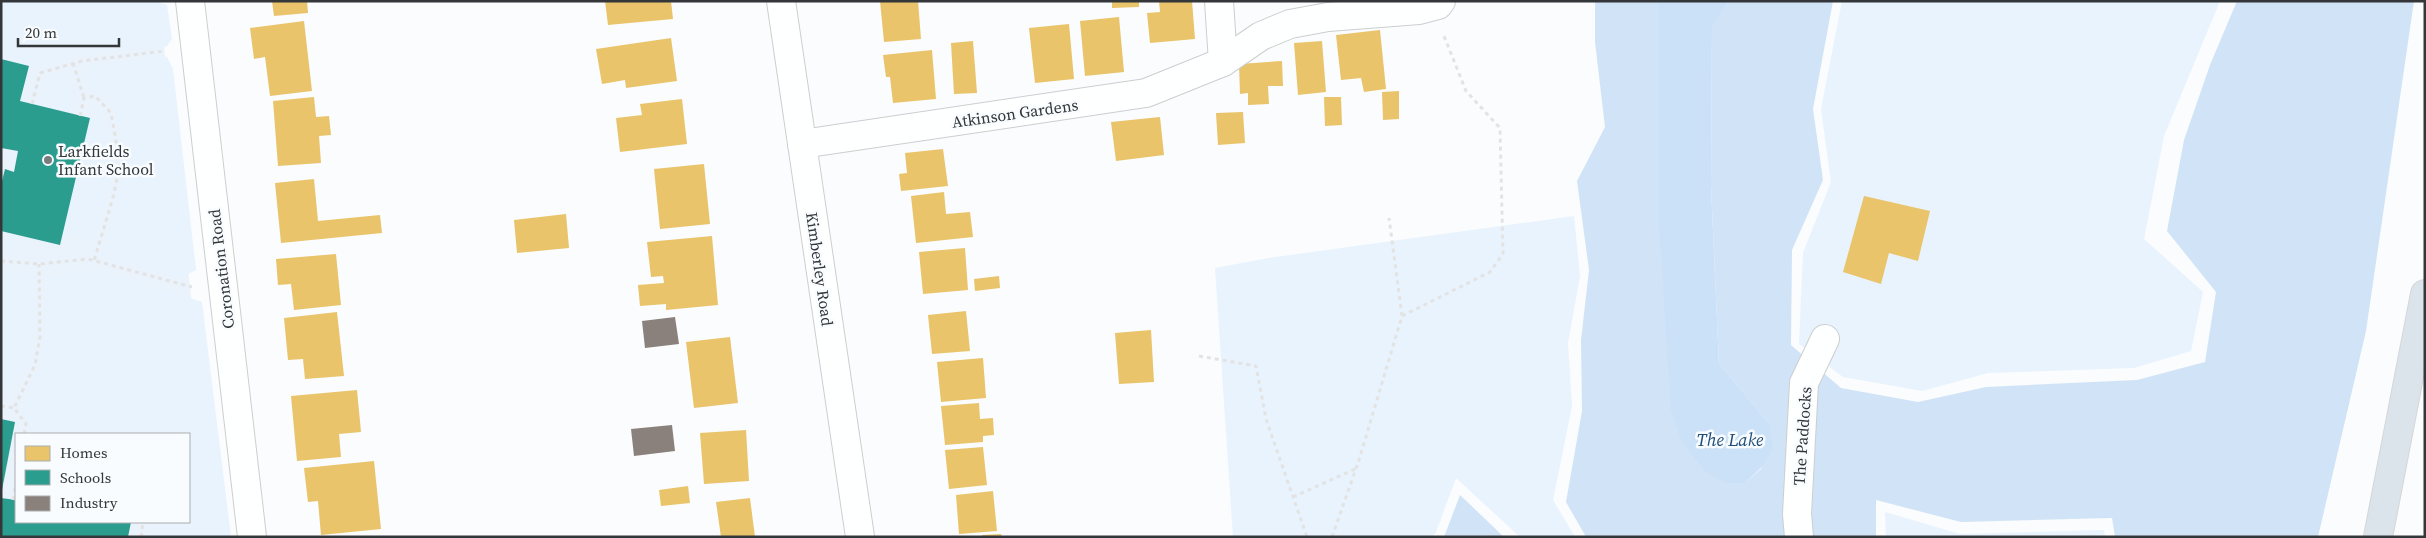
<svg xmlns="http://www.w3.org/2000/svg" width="2426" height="538" font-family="'Source Serif 4',serif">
<rect width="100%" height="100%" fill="#fafcfe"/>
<path fill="#eaf2fb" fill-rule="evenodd" d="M1 1H159L217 537H1ZM16 434H189V522H16Z"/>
<g fill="#e8f3fd">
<path d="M156 1 167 5 172 39 166 47 99 52 71 57 38 68 1 59V2Z"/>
<path d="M1842 1H2220L2164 136 2144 239 2203 292 2191 351 2134 368 1988 373 1922 391 1843 377 1799 344 1803 253 1831 182 1821 109Z"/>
<path d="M163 56 167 57 173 69 196 270 180 278 102 257 126 164 116 110 100 89 90 91 85 78 87 66Z"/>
<path d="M58 73H68L76 94 73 114 38 106 46 79Z"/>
<path d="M90 118H107L113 164 107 195 92 242 63 233Z"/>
<path d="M1574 216 1580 276 1568 343 1572 406 1553 500 1575 537H1520L1456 478 1436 532 1432 537H1233L1215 268 1269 258Z"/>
<path d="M1 231 19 235 13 257 1 255Z"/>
<path d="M1 269 33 272 34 323 29 362 11 388 1 390Z"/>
<path d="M101 270 202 302 231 537H147L149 522H189V434H34L19 407 40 366 44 338 49 277Z"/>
<path d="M1885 512 1960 534 2104 530 2105 537H1886Z"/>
</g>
<g fill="#d1e3f6">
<path d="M1595 1H1659V222L1726 483H1745L1761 469 1769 423 1719 364 1711 186 1712 24 1729 1H1833L1813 109 1823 180 1792 250 1791 345 1841 388 1918 402 1986 387 2137 380 2205 362 2216 292 2167 231 2184 140 2210 65 2237 1H2414L2366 331 2318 537H2115L2112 518 1961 522 1876 500V537H1586L1566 502 1582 411 1581 340 1589 270 1577 181 1605 127 1595 42Z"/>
<path d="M1460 495 1504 537H1444Z"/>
</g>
<path fill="#cbe1f8" d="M1659 1H1729L1712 25 1711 186 1719 364 1769 423 1773 449 1760 469 1745 483H1726L1705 471 1682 442 1671 410 1659 222Z"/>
<g fill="#e9c46a">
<path d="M272 1H307L308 13 274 16Z"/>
<path d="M605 1H671L673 19 608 25Z"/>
<path d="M880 1H918L921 39 884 42Z"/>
<path d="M1112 1H1139V7L1112 8Z"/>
<path d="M1159 1H1192L1195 39 1150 43 1147 13 1160 12Z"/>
<path d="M1119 17 1124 72 1085 76 1080 21Z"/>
<path d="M304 21 312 91 270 96 265 57 254 59 250 28Z"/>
<path d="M1069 24 1074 79 1035 83 1029 28Z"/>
<path d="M1380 30 1386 89 1364 92 1361 78 1341 80 1336 35Z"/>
<path d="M671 38 677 81 626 88 625 80 602 84 596 49Z"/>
<path d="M973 41 977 93 954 94 951 43Z"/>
<path d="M1322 41 1326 92 1298 95 1294 43Z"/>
<path d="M932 50 936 99 893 103 890 77H886L883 55Z"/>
<path d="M1282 61 1283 86H1268L1269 104 1248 105V93L1240 94 1239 64Z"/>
<path d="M1399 91V119L1383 120 1382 92Z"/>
<path d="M314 97 316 117 329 116 331 135 319 136 321 163 278 166 273 101Z"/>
<path d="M1324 97H1341L1342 125 1325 126Z"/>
<path d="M682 99 687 144 620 152 616 118 642 115 640 104Z"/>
<path d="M1243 112 1245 143 1218 145 1216 113Z"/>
<path d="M1160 117 1164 155 1116 161 1111 122Z"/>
<path d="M943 149 948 186 901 191 899 174 907 173 905 153Z"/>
<path d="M704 164 710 224 660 229 654 169Z"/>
<path d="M314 179 318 221 380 215 382 233 281 243 275 183Z"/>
<path d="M944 192 946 214 970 212 973 237 916 243 911 196Z"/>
<path d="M1864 196 1930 211 1918 261 1889 253 1881 284 1843 272Z"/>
<path d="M566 214 569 248 517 253 514 220Z"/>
<path d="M712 236 718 305 666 310V304L640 306 638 285 664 283 663 276 651 277 647 242Z"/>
<path d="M965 248 968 290 923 294 919 252Z"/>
<path d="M336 254 341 305 294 310 291 284 278 285 276 259Z"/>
<path d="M999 276 1000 288 975 291 974 279Z"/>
<path d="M966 311 970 351 932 354 928 315Z"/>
<path d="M337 312 344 376 305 379 303 359 288 360 284 318Z"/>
<path d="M1151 330 1154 382 1119 384 1115 333Z"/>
<path d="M730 337 738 403 694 408 686 342Z"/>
<path d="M983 358 986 398 941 402 937 362Z"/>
<path d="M357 390 361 432 339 434 341 457 297 461 291 396Z"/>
<path d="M979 403 980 419 993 418 994 435 983 436V442L945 445 941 406Z"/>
<path d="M746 430 749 481 704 484 700 433Z"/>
<path d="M983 447 987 485 949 489 945 450Z"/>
<path d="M374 461 381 529 321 535 318 501 308 502 304 468Z"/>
<path d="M688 486 690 503 661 506 659 490Z"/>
<path d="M993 491 997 531 959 534 956 495Z"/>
<path d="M750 498 755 537H721L716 502Z"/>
<path d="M1001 534 1002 537H982V535Z"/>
</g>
<g fill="#2a9d8f">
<path d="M1 59 29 66 20 101 90 118 60 245 1 231V185L5 169 14 172 18 151 1 148Z"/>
<path d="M1 419 15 422 2 490 1 489Z"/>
<path d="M1 498 16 500V522H131L128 537H1Z"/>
</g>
<g fill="#8a817c">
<path d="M675 317 679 344 645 348 642 321Z"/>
<path d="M672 425 675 451 634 456 631 429Z"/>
</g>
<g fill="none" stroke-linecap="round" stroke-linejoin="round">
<g stroke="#ccced0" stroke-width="30">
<g id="minor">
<path d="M190 1 252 537"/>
<path d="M781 1 860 537"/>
<path d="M1219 1 1223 62"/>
<path d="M802 144 1146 93 1223 62 1261 36 1290 24 1328 17 1419 10 1438 5 1441 1"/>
<path d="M1799 537 1797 514 1804 383 1825 339"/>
</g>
</g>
<g stroke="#d5d6d8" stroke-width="30">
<path id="highway" d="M2378 537 2425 294"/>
</g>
<g stroke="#e3e3e4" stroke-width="3" stroke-dasharray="4 4" stroke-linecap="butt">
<path d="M73 63 84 98"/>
<path d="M32 104 40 73 82 61 165 51"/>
<path d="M80 116 84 98 95 96 111 113 120 163 114 194 94 261"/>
<path d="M1 261 39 264 88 259 192 287"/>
<path d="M1402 316 1490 272 1503 254 1500 128 1466 91 1444 36"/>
<path d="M1199 356 1256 366 1266 419 1307 537"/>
<path d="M1 406 14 408"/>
<path d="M24 434 26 424 14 408 35 365 40 337 39 264"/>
<path d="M1293 497 1355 469"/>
<path d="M13 500 16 482"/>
<path d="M141 537 143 522"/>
<path d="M1332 537 1359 460 1402 316 1389 218"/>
</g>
<use href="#minor" stroke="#feffff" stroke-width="28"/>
<use href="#highway" stroke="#dbe3eb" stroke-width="28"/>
</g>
<circle fill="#797c7f" stroke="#f9fcff" stroke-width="2" cx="48" cy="160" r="5"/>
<g text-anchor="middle" stroke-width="5" stroke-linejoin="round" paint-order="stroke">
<g font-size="16" fill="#34373a" stroke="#f9fcff">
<text transform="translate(1015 113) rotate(-8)" y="6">Atkinson Gardens</text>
<text transform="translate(221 269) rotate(-97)" y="6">Coronation Road</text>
<text transform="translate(820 269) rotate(82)" y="6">Kimberley Road</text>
<text transform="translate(1802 436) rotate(-86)" y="6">The Paddocks</text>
</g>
<g font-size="16" fill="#34373a" stroke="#f9fcff" text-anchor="start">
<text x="58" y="157">Larkfields<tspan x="58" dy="18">Infant School</tspan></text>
</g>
<g font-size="18" font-style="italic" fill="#204d77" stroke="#f9fcff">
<text x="1730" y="446">The Lake</text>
</g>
</g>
<rect width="2426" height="538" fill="none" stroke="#34373a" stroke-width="5"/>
<rect x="15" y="433" width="175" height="90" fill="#f9fcff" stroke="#aaadb0"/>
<rect x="25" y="446" width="25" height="15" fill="#e9c46a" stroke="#aaadb0"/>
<text x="60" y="458" font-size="15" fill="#34373a">Homes</text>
<rect x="25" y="470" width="25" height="15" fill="#2a9d8f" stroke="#aaadb0"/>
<text x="60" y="483" font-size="15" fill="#34373a">Schools</text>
<rect x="25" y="496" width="25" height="15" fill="#8a817c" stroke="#aaadb0"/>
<text x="60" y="508" font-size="15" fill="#34373a">Industry</text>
<path d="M18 38v8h101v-8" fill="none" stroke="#34373a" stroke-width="2.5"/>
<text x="25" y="38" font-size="15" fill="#34373a" stroke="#f9fcff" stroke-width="4" paint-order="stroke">20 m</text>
</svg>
